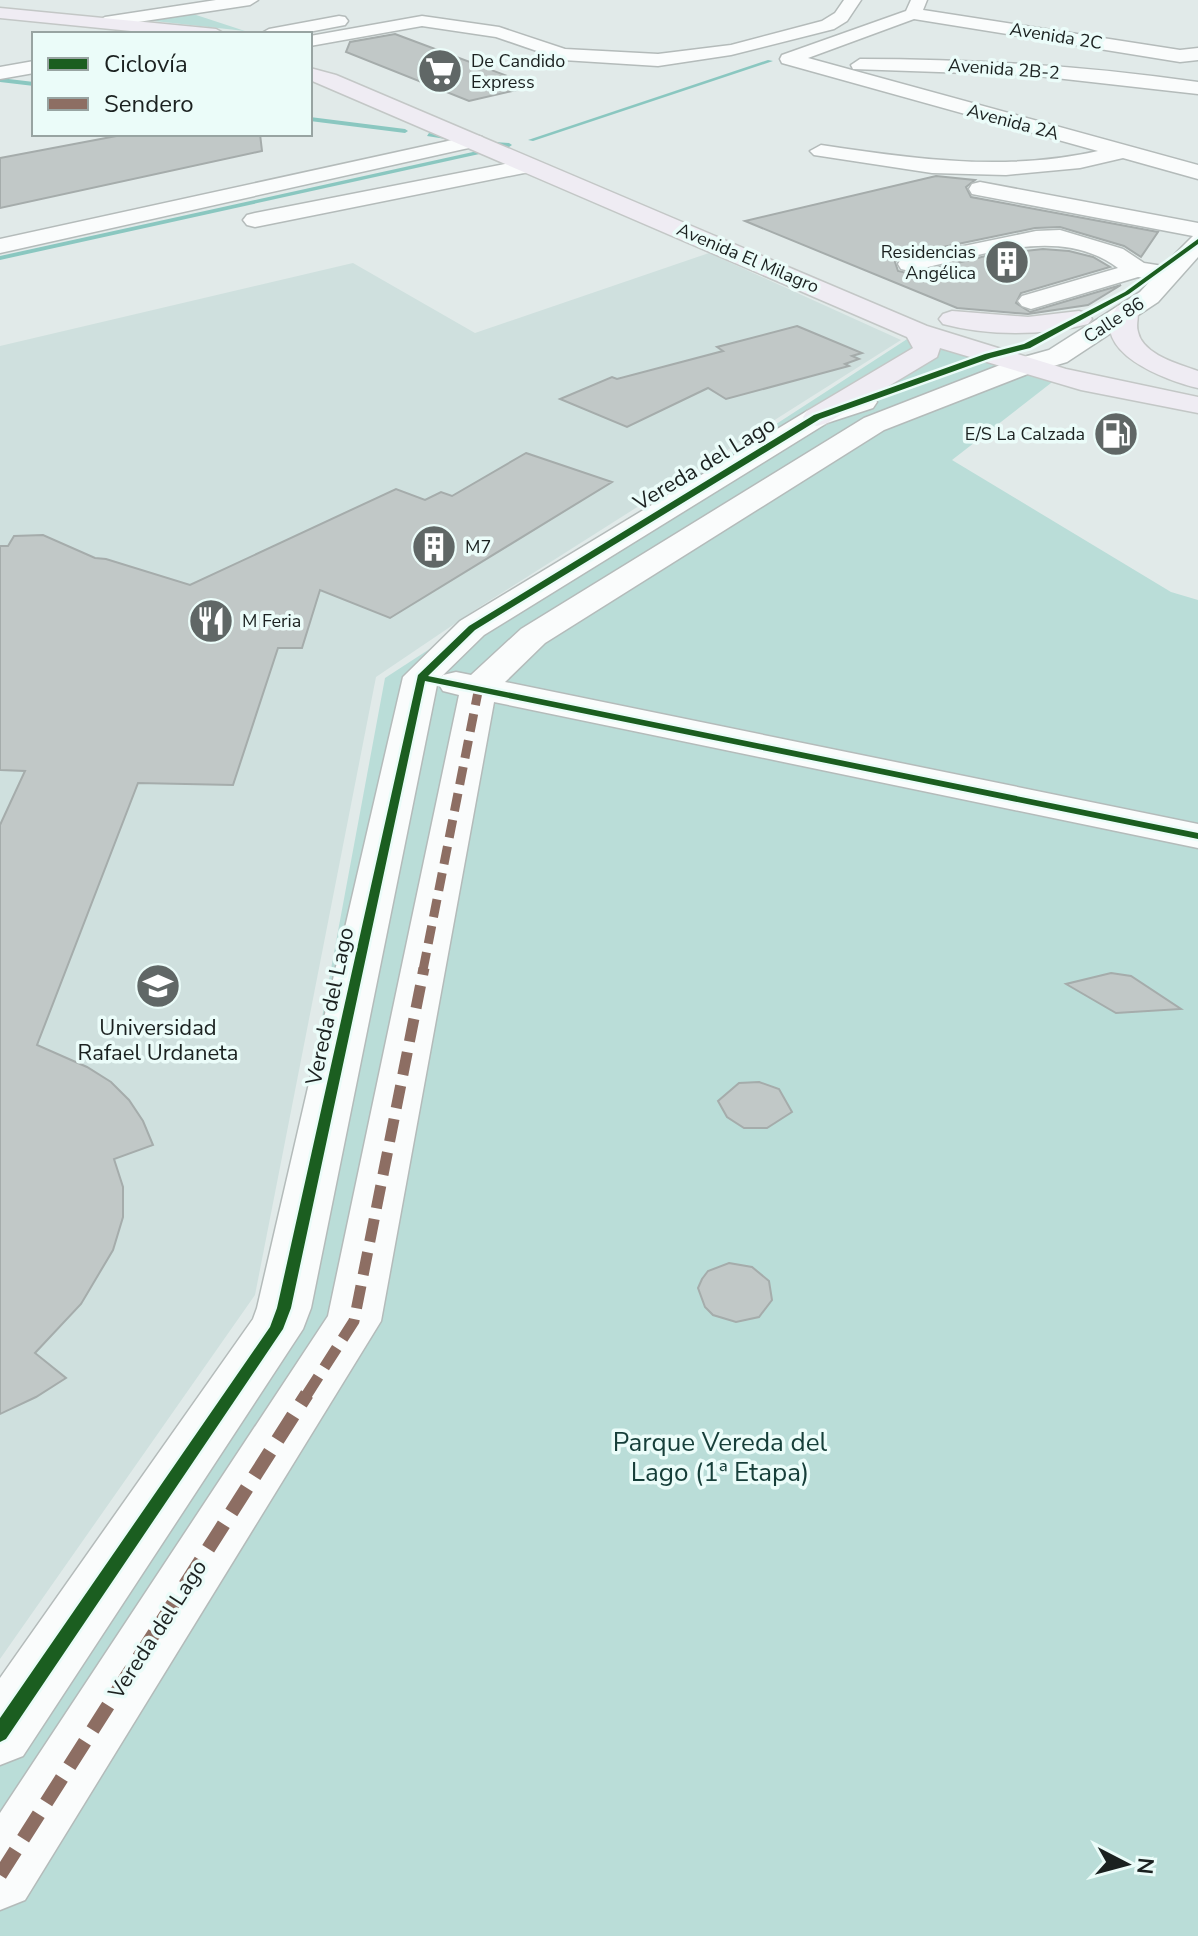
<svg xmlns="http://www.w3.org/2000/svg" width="1198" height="1936" font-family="'Nunito Sans',sans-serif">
<rect width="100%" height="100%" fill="#e1eae9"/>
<path fill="#cfe0de" d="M709 253 901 340 481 606 376 677 255 1295 0 1659V346L353 263 475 333Z"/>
<g fill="#baddd8">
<path d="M184 11 245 31 136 19Z"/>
<path d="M918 332 1036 377 1060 376 952 460 1171 592 1198 600V1936H0V1688L269 1303 385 678Z"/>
</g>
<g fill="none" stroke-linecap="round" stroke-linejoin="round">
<g fill="#8ac7c0" fill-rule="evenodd">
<path d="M768 60 773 61 533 141 528 140Z"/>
<path d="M0 78 34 82V86L0 82Z"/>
<path d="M310 117 405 129 408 131 405 133 310 121Z"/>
<path d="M429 133 458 137 461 139 458 141 427 136Z"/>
<path d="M479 141 509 143 512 145 509 147 481 144Z"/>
<path d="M482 150 484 153 0 260V256Z"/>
</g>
</g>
<g fill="#c1c8c7" stroke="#a5acab" stroke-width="2">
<path d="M395 34 534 86 469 101 346 52 350 42Z"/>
<path d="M127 134H260L262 151 0 208V158Z"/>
<path d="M936 176 975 180 966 187 971 197 1158 232 1141 257 1124 246 1060 227 1035 228 900 256 895 262 898 271 911 274 990 255 1043 249 1069 251 1093 257 1110 267 1021 293 1016 303 1030 312 1121 285 1088 305 1028 314 957 308 745 221Z"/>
<path d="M797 326 862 353 852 356 859 359 845 364 849 366 726 399 708 388 627 427 560 399 612 377 617 379 723 351 717 347Z"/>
<path d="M526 453 612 482 390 618 320 590 302 648H278L233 785 138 783 37 1045 87 1067 111 1082 129 1100 143 1121 153 1145 114 1159 123 1187V1217L113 1250 81 1304 35 1353 66 1378 36 1397 0 1414V825L25 771 0 770V546H8L14 536 43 535 95 558 106 559 190 585 396 489 425 500 441 492 452 496Z"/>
<path d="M1111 973 1131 976 1181 1009 1116 1013 1066 984Z"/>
<path d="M759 1082 779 1089 792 1112 767 1128H744L727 1117 718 1101 739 1083Z"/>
<path d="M729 1263 752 1267 769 1281 772 1300 759 1317 736 1322 713 1315 705 1307 698 1288 702 1279 708 1271Z"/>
</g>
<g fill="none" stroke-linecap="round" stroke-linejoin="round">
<g stroke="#b4bbba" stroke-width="3">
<g id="minor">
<path d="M216 0H258L250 5 105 27 96 22 105 17Z"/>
<path d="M844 0H861L847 21 834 29 731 55 658 66 563 60 496 37 422 26 310 46V36L422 16 499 27 565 49 658 54 731 45 822 21 835 13Z"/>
<path d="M911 0H927L923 10 1180 50 1198 48V60L1180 62 914 19 808 58 1198 165V179L1123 158 1080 168 1006 175 932 173 814 155 810 151 821 145C913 159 1006 172 1098 151L782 63 780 59 782 55 906 11Z"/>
<path d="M339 16 345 17 348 21 345 25 298 34H260L269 29Z"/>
<path d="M860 59C974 59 1086 66 1198 82V94L1029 75 853 69 851 65Z"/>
<path d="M34 61V73L0 79V67Z"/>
<path d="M475 135 482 137 485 141 482 145 0 253V239Z"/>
<path d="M531 159 542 165 539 170 255 227 247 225 243 220 247 215 255 213Z"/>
<path d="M980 182 1198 223V257L1158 302 1067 362 1033 372 884 430 545 643 505 682 1198 824V848L494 702 381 1321 25 1900 0 1910V1813L328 1316 459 695 443 691 438 683 443 675 456 672 471 675 521 629 864 418 1013 360 1049 350 1140 292 1152 279 1138 277 1031 309 1022 306 1018 301 1022 296 1118 268C1058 223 976 258 910 271L901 269 898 264 901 259 1036 231 1060 230 1123 249 1144 263 1163 266 1193 236 972 194 969 189 972 184Z"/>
<path d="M863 394 873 396 877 402 873 408 827 423 484 635 438 680 311 1308 303 1329 23 1756 0 1765V1678L253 1319 257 1308 403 677 460 621 807 411Z"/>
</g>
</g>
<g stroke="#c3c7c6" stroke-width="3">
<g id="major">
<path d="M0 8 216 29 225 34H161L0 18Z"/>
<path d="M310 68 336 75 927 326 1066 369 1198 397V413L1081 390 940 348 937 357 827 423 817 426 807 423 803 417 807 411 913 348 907 337 310 80Z"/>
<path d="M1126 304 1135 307C1141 316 1135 322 1138 332 1143 355 1179 364 1198 371V388C1167 381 1086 351 1117 307Z"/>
<path d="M952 311 1028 317 1079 311 1088 314 1092 319 1088 324C1043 336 988 336 943 324L939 319 943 314Z"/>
</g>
</g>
<use href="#minor" fill="#fafcfc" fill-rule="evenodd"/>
<use href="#major" fill="#efecf3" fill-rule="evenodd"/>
<path stroke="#8d6e63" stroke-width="9" stroke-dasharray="18 9" stroke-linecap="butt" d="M423 970 479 687"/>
<path stroke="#8d6e63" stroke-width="11" stroke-dasharray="23 11" stroke-linecap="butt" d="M306 1396 354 1321 424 968"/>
<path stroke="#8d6e63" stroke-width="14" stroke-dasharray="29 14" stroke-linecap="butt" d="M0 1875 307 1394"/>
<g stroke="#ebfcf9" stroke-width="5">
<path id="cycleway" d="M1198 239V244L1129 294 1030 348 991 358 820 419 475 630 428 676 1198 833V839L425 681 291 1308 283 1329 6 1739 0 1742V1718L270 1327 277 1308 418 675 469 626 814 415 985 354 1024 344 1125 292Z"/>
</g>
<use href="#cycleway" fill="#1b5e20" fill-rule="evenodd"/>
</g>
<defs>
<g id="supermarket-disc" transform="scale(2.3)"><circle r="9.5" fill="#606766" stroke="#ebfcf9"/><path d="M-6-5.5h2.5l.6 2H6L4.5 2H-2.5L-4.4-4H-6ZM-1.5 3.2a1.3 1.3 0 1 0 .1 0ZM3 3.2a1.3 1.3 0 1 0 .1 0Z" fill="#fff"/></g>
<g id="building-disc" transform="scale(2.3)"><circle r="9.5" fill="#606766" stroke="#ebfcf9"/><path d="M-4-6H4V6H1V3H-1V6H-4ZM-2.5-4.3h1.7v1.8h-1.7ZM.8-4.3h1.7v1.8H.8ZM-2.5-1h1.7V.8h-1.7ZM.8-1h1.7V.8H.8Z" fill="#fff"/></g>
<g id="fuel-disc" transform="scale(2.3)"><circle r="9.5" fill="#606766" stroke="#ebfcf9"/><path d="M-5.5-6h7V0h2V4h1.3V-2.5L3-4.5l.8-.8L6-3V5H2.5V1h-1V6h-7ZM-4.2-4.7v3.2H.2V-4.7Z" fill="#fff"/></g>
<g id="restaurant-disc" transform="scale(2.3)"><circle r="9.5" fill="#606766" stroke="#ebfcf9"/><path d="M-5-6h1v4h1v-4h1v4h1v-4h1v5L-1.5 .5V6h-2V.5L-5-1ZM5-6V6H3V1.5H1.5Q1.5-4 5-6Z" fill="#fff"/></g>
<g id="university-disc" transform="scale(2.3)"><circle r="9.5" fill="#606766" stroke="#ebfcf9"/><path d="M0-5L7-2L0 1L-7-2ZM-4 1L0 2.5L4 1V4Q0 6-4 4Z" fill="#fff"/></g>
</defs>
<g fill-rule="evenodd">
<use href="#supermarket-disc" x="440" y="71"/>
<use href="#building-disc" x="1007" y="262"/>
<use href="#fuel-disc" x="1116" y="434"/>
<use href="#building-disc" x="434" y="547"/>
<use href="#restaurant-disc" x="211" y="621"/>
<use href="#university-disc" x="158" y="986"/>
</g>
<g text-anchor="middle" stroke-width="7" stroke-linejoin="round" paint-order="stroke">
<g font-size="18" fill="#1b2120" stroke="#ebfcf9">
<text transform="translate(1056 36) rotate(9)" y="6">Avenida 2C</text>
<text transform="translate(1004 69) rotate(4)" y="6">Avenida 2B-2</text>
<text transform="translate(1013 122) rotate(15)" y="6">Avenida 2A</text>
<text transform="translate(748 258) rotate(23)" y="6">Avenida El Milagro</text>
<text transform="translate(1114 320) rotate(-33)" y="6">Calle 86</text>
</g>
<g font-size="18" fill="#1b2120" stroke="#ebfcf9" text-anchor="start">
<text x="471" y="67">De Candido<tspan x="471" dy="21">Express</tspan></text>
<text x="976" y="258" text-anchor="end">Residencias<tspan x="976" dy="21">Angélica</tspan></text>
<text x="1085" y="440" text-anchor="end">E/S La Calzada</text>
<text x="465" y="553">M7</text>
<text x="242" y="627">M Feria</text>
</g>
<g font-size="22" fill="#1b2120" stroke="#ebfcf9">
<text transform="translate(704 463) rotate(-31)" y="8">Vereda del Lago</text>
<text transform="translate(329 1006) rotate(-78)" y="8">Vereda del Lago</text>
<text transform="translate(157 1629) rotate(-57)" y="8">Vereda del Lago</text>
</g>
<g font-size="22" fill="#1b2120" stroke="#ebfcf9">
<text x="158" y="1035">Universidad<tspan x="158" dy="25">Rafael Urdaneta</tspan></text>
</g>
<g font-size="26" fill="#163e39" stroke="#ebfcf9">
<text x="720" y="1451">Parque Vereda del<tspan x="720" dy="30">Lago (1ª Etapa)</tspan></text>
</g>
</g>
<rect x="32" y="32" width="280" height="104" fill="#ebfcf9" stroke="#98a4a2" stroke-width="2"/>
<rect x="48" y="58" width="40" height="12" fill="#1b5e20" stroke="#98a4a2" stroke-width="2"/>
<text x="104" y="72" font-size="24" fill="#1b2120">Ciclovía</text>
<rect x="48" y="98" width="40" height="12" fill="#8d6e63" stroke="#98a4a2" stroke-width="2"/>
<text x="104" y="112" font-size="24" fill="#1b2120">Sendero</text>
<g transform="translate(1126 1864) rotate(96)" stroke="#ebfcf9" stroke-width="6" paint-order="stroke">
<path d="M0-6L14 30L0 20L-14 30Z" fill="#1b2120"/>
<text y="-12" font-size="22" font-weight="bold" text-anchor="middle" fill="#1b2120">N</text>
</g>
</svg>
